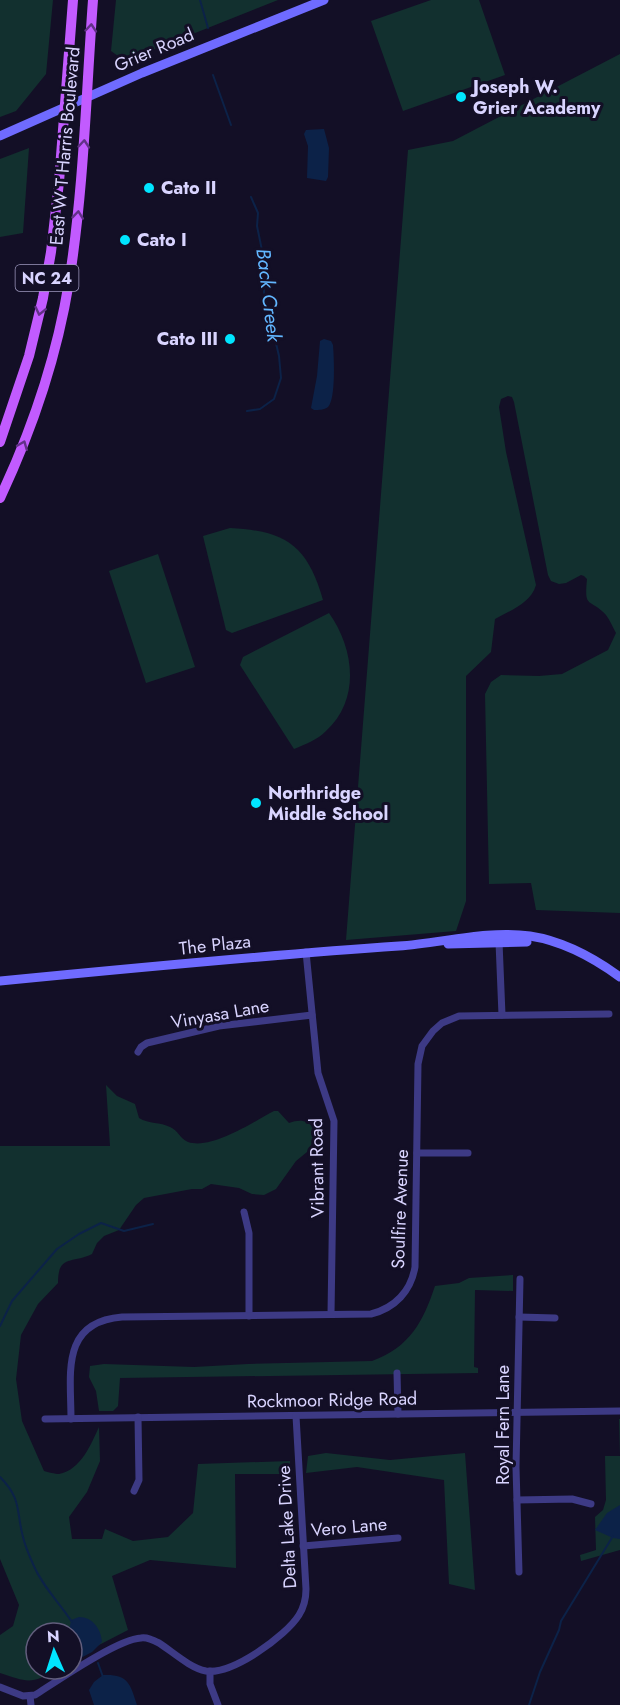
<svg xmlns="http://www.w3.org/2000/svg" width="620" height="1705" font-family="Jost,sans-serif">
<rect width="100%" height="100%" fill="#130f26"/>
<g fill="#12302f">
<path d="M0 0H53L46 74 16 111 0 117Z"/>
<path d="M116 0H278L125 61 111 51Z"/>
<path d="M431 0H479L505 75 403 111 371 21Z"/>
<path d="M620 54V913L536 910 531 883 489 884 485 694 491 682 501 675 539 676 562 674 608 650 616 633C613 628 610 620 606 615 589 597 584 610 587 579L584 576 581 575 566 583 559 584 551 581 548 575 514 402 512 397 508 396 501 399 499 407 506 452 536 585C531 603 511 610 495 619L491 652 466 676V901L456 931 346 940 408 150 453 141Z"/>
<path d="M29 148 23 233 0 237V159Z"/>
<path d="M230 528C286 531 307 545 323 600L232 633 226 630 203 536Z"/>
<path d="M158 554 195 667 146 683 109 571Z"/>
<path d="M329 613C354 648 361 699 326 731 317 740 306 744 294 749L240 665 243 657Z"/>
<path d="M106 1085 117 1096 135 1104 139 1118C149 1124 160 1122 170 1127 178 1130 180 1139 188 1142 212 1150 253 1122 274 1111H278L289 1123C301 1119 306 1120 315 1129V1138L307 1152 296 1161 276 1189 264 1195 252 1194 239 1188 211 1184 202 1189H192L144 1198 136 1205 119 1230 104 1236 97 1243 92 1254C72 1264 58 1254 58 1283L38 1304 21 1335 16 1379 22 1421 44 1471C48 1472 55 1474 59 1474 81 1470 91 1444 99 1427L100 1461 87 1492 69 1517 72 1539H102L105 1529 133 1541 168 1537 193 1513 198 1464 290 1461V1474H235L236 1568 150 1560 112 1576 128 1630 72 1659V1633H36V1669H57C32 1685 27 1682 0 1673V1635L13 1626 19 1605 0 1559V1146H110Z"/>
<path d="M513 1275V1291L475 1290 474 1367 478 1368V1373L120 1378 118 1406 113 1411H99L96 1391 89 1377 90 1366 104 1364 194 1367 248 1364 372 1361C410 1347 423 1322 435 1286L459 1283 469 1278Z"/>
<path d="M619 1419H620V1550L581 1561 580 1555 596 1550 595 1517 603 1510 606 1500 605 1456H620Z"/>
<path d="M326 1453 390 1460 465 1453 475 1590 449 1584 444 1480 357 1467 306 1473 308 1456Z"/>
</g>
<g fill="#0c2248">
<path d="M324 129 329 148 328 177 326 181 307 178 308 146 304 134 306 130Z"/>
<path d="M324 339 331 341 333 345C334 358 336 399 328 407 324 410 319 410 314 410L311 408 317 376 320 341Z"/>
<path d="M620 1505V1539L613 1538 595 1530 607 1513Z"/>
<path d="M79 1617C93 1617 101 1629 102 1642L92 1652 75 1661 72 1633 69 1632 71 1620Z"/>
<path d="M103 1675C128 1674 130 1683 137 1705H94L89 1690 94 1682Z"/>
</g>
<g fill="none" stroke-linecap="round" stroke-linejoin="round">
<g stroke="#0c2248" stroke-width="2">
<path d="M200 0 208 28"/>
<path d="M213 75 231 125"/>
<path d="M247 411 260 409 274 399 281 378 279 356 264 292 265 265 257 226 258 213 251 197"/>
<path d="M0 1326 12 1301 57 1249 79 1234 101 1223 124 1231 153 1224"/>
<path d="M0 1477C22 1499 16 1511 23 1537 25 1546 29 1555 33 1564 42 1586 59 1602 72 1622"/>
<path d="M98 1663 103 1677"/>
<path d="M529 1705 540 1672 559 1630 561 1621 613 1536"/>
</g>
<g stroke="#3d3a85" stroke-width="7">
<path d="M499 942 502 1015"/>
<path d="M306 952 318 1073 334 1121 331 1314"/>
<path d="M138 1052 141 1047 147 1043 219 1026 312 1015"/>
<path d="M417 1153H468"/>
<path d="M244 1212 249 1233V1316"/>
<path d="M519 1317 555 1318"/>
<path d="M397 1373 398 1414"/>
<path d="M45 1419 620 1411"/>
<path d="M71 1419C71 1374 60 1322 122 1317L371 1314C395 1308 411 1291 415 1267L418 1064 422 1046 433 1031 442 1023 459 1016 609 1014"/>
<path d="M134 1491 139 1480 138 1417"/>
<path d="M517 1500 572 1499 591 1504"/>
<path d="M303 1546 398 1538"/>
<path d="M519 1572 516 1467 520 1279"/>
<path d="M210 1671V1684L218 1705"/>
<path d="M0 1687 23 1696 35 1695C57 1681 118 1639 141 1638 147 1637 153 1640 159 1643 173 1652 190 1668 206 1671 232 1675 286 1636 299 1615 304 1607 306 1598 306 1589L296 1416"/>
<path d="M30 1696 31 1705"/>
</g>
<g stroke="#6f6bff" stroke-width="9">
<path d="M0 136 142 73 324 0"/>
<path d="M448 944 527 942"/>
<path d="M0 981C133 968 266 955 399 946 442 943 487 930 530 936 563 941 594 958 620 977"/>
</g>
<g stroke="#c25bff" stroke-width="10">
<path d="M0 442 29 356 43 298 51 252 59 182 73 0"/>
<path d="M0 498C32 430 57 356 69 282 84 188 86 94 93 0"/>
</g>
</g>
<defs><path id="oneway-chevron" d="M-2-3.5L2.5 0L-2 3.5" fill="none" stroke-width="1.6" stroke-linecap="round" stroke-linejoin="round" transform="scale(1.5)"/></defs>
<g stroke="#623188">
<use href="#oneway-chevron" transform="translate(91 28) rotate(-85)"/>
<use href="#oneway-chevron" transform="translate(84 144) rotate(-85)"/>
<use href="#oneway-chevron" transform="translate(78 215) rotate(-84)"/>
<use href="#oneway-chevron" transform="translate(40 311) rotate(103)"/>
<use href="#oneway-chevron" transform="translate(23 445) rotate(-68)"/>
</g>
<g fill="#00e5ff" stroke="#130f26" stroke-width="2">
<circle cx="461" cy="97" r="6"/>
<circle cx="149" cy="188" r="6"/>
<circle cx="125" cy="240" r="6"/>
<circle cx="230" cy="339" r="6"/>
<circle cx="256" cy="803" r="6"/>
</g>
<g text-anchor="middle" stroke-width="6" stroke-linejoin="round" paint-order="stroke">
<rect fill="#130f26" stroke="#9e99be" stroke-width="1.5" x="15.5" y="265" width="63" height="26" rx="4.5"/>
<g font-size="16" font-weight="bold" fill="#d9d4ff">
<text x="47" y="284">NC 24</text>
</g>
<g font-size="18" fill="#d9d4ff" stroke="#130f26">
<text transform="translate(154 50) rotate(-23)" y="6">Grier Road</text>
<text transform="translate(65 146) rotate(-85)" y="6">East W T Harris Boulevard</text>
<text transform="translate(215 945) rotate(-6)" y="6">The Plaza</text>
<text transform="translate(220 1014) rotate(-10)" y="6">Vinyasa Lane</text>
<text transform="translate(317 1168) rotate(-91)" y="6">Vibrant Road</text>
<text transform="translate(400 1209) rotate(-88)" y="6">Soulfire Avenue</text>
<text transform="translate(332 1400) rotate(-1)" y="6">Rockmoor Ridge Road</text>
<text transform="translate(503 1425) rotate(-90)" y="6">Royal Fern Lane</text>
<text transform="translate(287 1527) rotate(-93)" y="6">Delta Lake Drive</text>
<text transform="translate(349 1527) rotate(-5)" y="6">Vero Lane</text>
</g>
<g font-size="18" font-weight="bold" fill="#d9d4ff" stroke="#130f26" text-anchor="start">
<text x="473" y="93">Joseph W.<tspan x="473" dy="21">Grier Academy</tspan></text>
<text x="161" y="194">Cato II</text>
<text x="137" y="246">Cato I</text>
<text x="218" y="345" text-anchor="end">Cato III</text>
<text x="268" y="799">Northridge<tspan x="268" dy="21">Middle School</tspan></text>
</g>
<g font-size="20" font-style="italic" fill="#62b6ff" stroke="#130f26">
<text transform="translate(269 295) rotate(83)" y="7">Back Creek</text>
</g>
</g>
<g transform="translate(54 1651) rotate(357)"><circle r="28" fill="#130f26" stroke="#625e7d" stroke-width="1.5"/>
<path d="M0-4.5L10 22L0 15L-10 22Z" fill="#00e5ff"/>
<text y="-9" font-size="16" font-weight="bold" text-anchor="middle" fill="#d9d4ff">N</text>
</g>
</svg>
